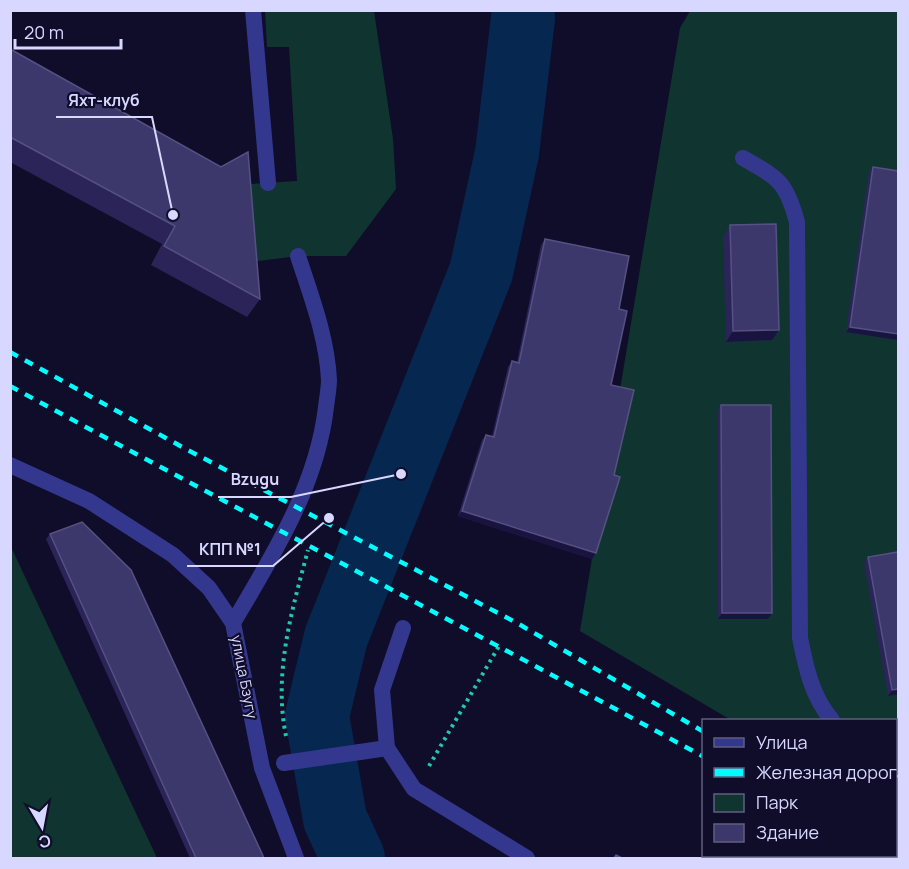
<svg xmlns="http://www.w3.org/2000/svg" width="909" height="869" font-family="Manrope,sans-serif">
<rect width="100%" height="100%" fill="#100d2a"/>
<g fill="#103530">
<path d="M265 11H374L393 139 396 189 346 256H298L243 263 236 185 297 181 289 47H267Z"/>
<path d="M690 11H898V819L896 817V720H731L580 631 680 28Z"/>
<path d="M10 547H11L157 858H11Z"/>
</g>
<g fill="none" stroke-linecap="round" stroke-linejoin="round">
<path stroke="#062850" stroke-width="64" d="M353 858 335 819 317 716 336 637 481 272 507 153 523 18"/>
<g stroke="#22c8ae" stroke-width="4" stroke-dasharray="3 4.5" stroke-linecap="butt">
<path d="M286 736C273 673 292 610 308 550"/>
<path d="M429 766 499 646"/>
</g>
<g stroke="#33388e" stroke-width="16">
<path d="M253 10 268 183"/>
<path d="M743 158C778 178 786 181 797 222L800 638C806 668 812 697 832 720"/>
<path d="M233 623C273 555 317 486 326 407 327 398 329 388 329 380 327 337 311 296 298 256"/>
<path d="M403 628 382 690 387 748 414 789 527 858"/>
<path d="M360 752 387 748"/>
<path d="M896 771 898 772"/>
</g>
<path stroke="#33388e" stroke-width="16" d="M10 465 89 501 173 555 209 588 233 623 262 768 296 858"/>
<g stroke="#03fdff" stroke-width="4.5" stroke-dasharray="9 8" stroke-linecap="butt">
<path d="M10 352 184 448 517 623 704 732"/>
<path d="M10 386C240 511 473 631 704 757"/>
<path d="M896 842 898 843"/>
<path d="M884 856 890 858"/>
</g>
<path stroke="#33388e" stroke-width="16" d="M284 763 360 752"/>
</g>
<g fill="#2a2459">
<path d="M10 49 260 299 247 317 151 265 162 244 10 162Z"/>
<path d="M873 167 898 171V340L846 332 869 172Z"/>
<path d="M730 225 779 330 772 340 726 342 723 236Z"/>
<path d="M545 239 619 309 611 385 614 475 596 553 592 559 458 516 482 440 486 435 492 436 508 367 512 361 517 362 541 245Z"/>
<path d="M721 405 768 619H718V411Z"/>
<path d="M50 534 264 858H190L46 539Z"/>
<path d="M868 557 898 694 888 696 864 563Z"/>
</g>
<g fill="#18133f">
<path d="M850 327 898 334V340L846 332Z"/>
<path d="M779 330 772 340 726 342 733 331Z"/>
<path d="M462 511 596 553 592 559 458 516Z"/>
<path d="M722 613H772L768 619H718Z"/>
<path d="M898 689V694L888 696 892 690Z"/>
</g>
<g fill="#3d386b" stroke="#555182" stroke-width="1.5">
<path d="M10 49 221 167 248 152 260 299 164 246 175 226 10 137Z"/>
<path d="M873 167 898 171V334L850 327Z"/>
<path d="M776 224 779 330 733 331 730 225Z"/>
<path d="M545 239 629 256 619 309 627 311 611 385 634 390 614 475 620 477 596 553 462 511 486 435 494 437 512 361 519 363Z"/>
<path d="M721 405H771L772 613H722Z"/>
<path d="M82 522 131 570 264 858H196L50 534Z"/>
<path d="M898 552V689L892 690 868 557Z"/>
<path d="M616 855 622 858H614Z"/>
</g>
<g text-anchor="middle" stroke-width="4.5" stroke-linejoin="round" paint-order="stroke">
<g font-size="15" fill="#d7d7ff" stroke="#100d2a">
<text transform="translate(244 677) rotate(79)" y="5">улица Бзугу</text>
</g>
</g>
<path fill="none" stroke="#d7d7ff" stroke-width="2" d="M173 215L152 117H56M401 474L291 497H218M329 518L273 566H187"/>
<g fill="#d7d7ff" stroke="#100d2a" stroke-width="2">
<circle cx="173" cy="215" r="6"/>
<circle cx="401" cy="474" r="6"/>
<circle cx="329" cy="518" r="6"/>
</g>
<g font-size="16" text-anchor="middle" font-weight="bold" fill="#d7d7ff" stroke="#100d2a" stroke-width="4.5" stroke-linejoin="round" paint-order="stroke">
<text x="104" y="106">Яхт-клуб</text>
<text x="255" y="485">Bzugu</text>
<text x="230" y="555">КПП №1</text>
</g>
<rect width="909" height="869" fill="none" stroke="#d7d7ff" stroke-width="24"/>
<rect x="702" y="719" width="195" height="138" fill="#100d2a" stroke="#605e7f" stroke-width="1.5"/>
<rect x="714" y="738" width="30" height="9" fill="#33388e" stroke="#605e7f" stroke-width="1.5"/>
<text x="756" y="749" font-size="18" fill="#d7d7ff">Улица</text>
<rect x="714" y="768" width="30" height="9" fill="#03fdff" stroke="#605e7f" stroke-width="1.5"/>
<text x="756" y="779" font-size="18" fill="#d7d7ff">Железная дорога</text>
<rect x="714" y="794" width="30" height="18" fill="#103530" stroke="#605e7f" stroke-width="1.5"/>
<text x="756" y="809" font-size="18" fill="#d7d7ff">Парк</text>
<rect x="714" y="824" width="30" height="18" fill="#3d386b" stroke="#605e7f" stroke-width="1.5"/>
<text x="756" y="839" font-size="18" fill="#d7d7ff">Здание</text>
<g transform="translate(42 827) rotate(170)" stroke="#100d2a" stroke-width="4.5" paint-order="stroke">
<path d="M0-4.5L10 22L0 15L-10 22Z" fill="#d7d7ff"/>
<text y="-9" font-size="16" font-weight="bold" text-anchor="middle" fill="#d7d7ff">С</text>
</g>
<path d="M15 39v9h106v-9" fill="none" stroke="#d7d7ff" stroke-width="3"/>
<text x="24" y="39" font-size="18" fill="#d7d7ff" stroke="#100d2a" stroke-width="4.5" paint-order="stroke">20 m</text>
</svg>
